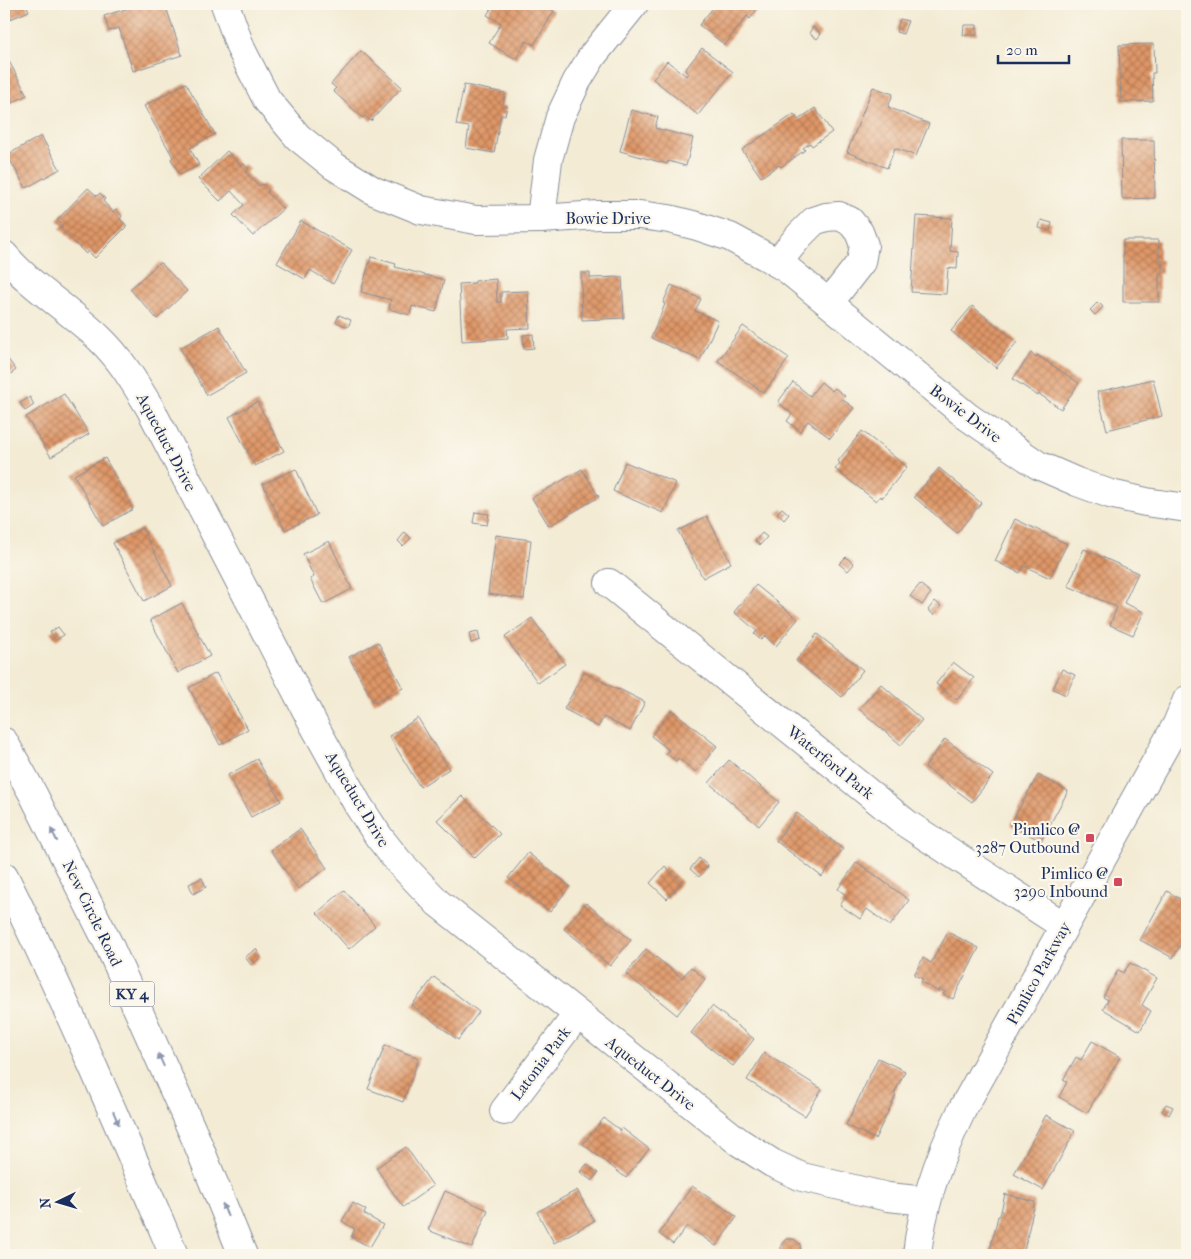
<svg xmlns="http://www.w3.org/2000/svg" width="1191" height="1259" font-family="'IM FELL French Canon',serif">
<defs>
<pattern id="building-cross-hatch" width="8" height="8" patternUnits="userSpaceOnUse" patternTransform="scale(1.25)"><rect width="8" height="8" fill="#df9666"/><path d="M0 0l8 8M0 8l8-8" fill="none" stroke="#b47b57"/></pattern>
</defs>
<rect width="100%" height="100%" fill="#fbf7ec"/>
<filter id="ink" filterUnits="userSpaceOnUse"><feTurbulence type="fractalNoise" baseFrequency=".02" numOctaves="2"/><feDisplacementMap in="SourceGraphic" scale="10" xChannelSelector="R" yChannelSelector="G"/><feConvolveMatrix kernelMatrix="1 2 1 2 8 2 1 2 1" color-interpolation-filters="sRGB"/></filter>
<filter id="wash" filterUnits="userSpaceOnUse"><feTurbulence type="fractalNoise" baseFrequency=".0096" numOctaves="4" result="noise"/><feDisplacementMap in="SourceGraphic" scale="20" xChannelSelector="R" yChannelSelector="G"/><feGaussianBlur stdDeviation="1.12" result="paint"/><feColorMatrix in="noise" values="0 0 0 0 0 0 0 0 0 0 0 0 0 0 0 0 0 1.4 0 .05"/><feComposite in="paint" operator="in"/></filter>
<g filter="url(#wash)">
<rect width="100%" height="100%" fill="#f3ebd4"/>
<g id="blocks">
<g fill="url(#building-cross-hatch)">
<path d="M4 4H26L29 11 6 21 4 15Z"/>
<path d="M141 4H165L182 55 133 71 119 28 109 31 104 16Z"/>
<path d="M494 4H542L554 11 534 45 526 41 516 59 489 43 501 23 487 15Z"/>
<path d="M716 4H761L750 19 747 16 725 45 699 25Z"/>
<path d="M900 19 908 21 903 34 896 32Z"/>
<path d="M964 25H977V35H963Z"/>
<path d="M813 27 821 34 817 39 809 33Z"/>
<path d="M1154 44 1155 73H1152L1153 101 1121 102 1119 45Z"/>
<path d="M702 48 733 72 698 115 653 79 667 61 686 76 688 73 685 70Z"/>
<path d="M361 51 402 87 371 121 365 116 363 118 333 91 336 88 331 84Z"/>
<path d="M4 52 27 95 4 107Z"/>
<path d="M186 83 215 134 190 148 199 165 180 175 171 159 173 157 144 106Z"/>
<path d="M464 85 505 93 503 106H507L505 115H501L494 153 466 148 469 127 456 125Z"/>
<path d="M873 87 893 94 888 107 929 124 916 156 895 148 887 168 847 152Z"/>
<path d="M815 108 832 132 812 146 810 143 803 148 805 150 781 167 779 165 761 177 742 150 794 114 798 120Z"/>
<path d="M631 110 658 117 655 128 693 138 686 166 668 161 667 164 620 151Z"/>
<path d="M41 136 60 169 26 188 7 155Z"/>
<path d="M1121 140H1154L1155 198 1122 199Z"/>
<path d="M227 151 241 166 244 164 249 169 246 173 259 186 263 184 269 190 267 192 283 209 253 236 233 215 244 205 231 191 220 201 198 179Z"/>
<path d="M88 188 97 196 100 193 105 199 103 201 113 212 116 209 122 216 120 219 127 226 95 258 88 251 86 254 60 228 63 226 57 220Z"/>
<path d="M916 216 952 218 950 251 958 252 957 269 948 268 946 294 911 292Z"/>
<path d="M1041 220 1052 223 1050 231 1039 228Z"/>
<path d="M301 221 352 250 333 284 310 270 305 279 277 263Z"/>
<path d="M1123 240H1159V260H1162V274H1159V302H1123Z"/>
<path d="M371 257 396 264 395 267 444 280 436 312 412 306 410 315 389 309 391 300 361 292Z"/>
<path d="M160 262 187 291 157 319 130 289Z"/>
<path d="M581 273H590V278L622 277 624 318 582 320Z"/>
<path d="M496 279 497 302H501V292L528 291 530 328 507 329 508 338 462 341 459 284 475 283V281Z"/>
<path d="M671 285 701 299 695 311 718 321 700 360 651 338 665 304 663 303Z"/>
<path d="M1098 302 1103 307 1095 315 1090 310Z"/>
<path d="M972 306 1017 342 996 368 951 331Z"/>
<path d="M339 315 351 320 348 327 336 322Z"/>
<path d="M219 326 246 373 207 395 180 348Z"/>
<path d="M743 326 789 358 764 393 718 361Z"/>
<path d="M533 334 534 348 524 349 523 335Z"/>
<path d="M1031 353 1036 357 1037 355 1079 383 1061 409 1039 394 1038 396 1013 379Z"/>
<path d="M4 354 16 370 4 379Z"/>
<path d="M1153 379 1162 416 1107 430 1097 392Z"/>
<path d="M793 382 810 396 821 382 832 391 835 388 845 396 842 399 854 408 830 438 808 421 800 431 787 421 792 414 778 402Z"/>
<path d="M64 394 89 434 51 457 26 417Z"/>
<path d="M30 397 34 405 25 411 20 403Z"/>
<path d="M257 402 284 451 255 466 229 417Z"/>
<path d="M862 431 907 467 882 498 880 496 876 501 835 469 840 463 838 461Z"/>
<path d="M105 458 133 509 103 526 74 475Z"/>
<path d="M625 462 676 483 663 513 613 491Z"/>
<path d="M939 468 981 503 957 533 914 497Z"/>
<path d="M296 469 317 515 285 530 263 484Z"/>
<path d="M582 469 599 497 549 526 532 498Z"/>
<path d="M782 508 789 514 784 520 777 513Z"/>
<path d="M475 512 489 514 487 525 473 523Z"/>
<path d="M707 516 731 563 703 578 678 531Z"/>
<path d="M1015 519 1067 544 1050 578 1024 566 1020 573 995 561Z"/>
<path d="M142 528 172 586 144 601 113 543Z"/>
<path d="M405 532 411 538 403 546 398 541Z"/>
<path d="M762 533 767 537 760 545 755 541Z"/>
<path d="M496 535 531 540 524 599 488 594Z"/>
<path d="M329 541 352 589 323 604 310 579 314 577 303 554Z"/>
<path d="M1084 549 1138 573 1124 603 1144 612 1133 635 1110 625 1117 607 1068 586Z"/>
<path d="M846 557 854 564 848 571 839 564Z"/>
<path d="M920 584 931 593 922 605 910 596Z"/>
<path d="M756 585 798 619 776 646 765 636 761 640 754 634 757 631 734 612Z"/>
<path d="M935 601 941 606 934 615 928 610Z"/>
<path d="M182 603 210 656 178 673 150 620Z"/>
<path d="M532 618 565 664 538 683 505 637Z"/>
<path d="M58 627 64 635 56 640 50 632Z"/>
<path d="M478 632 480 640 471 643 469 634Z"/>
<path d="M817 634 863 670 842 697 796 661Z"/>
<path d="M378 642 403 688 374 703 349 657Z"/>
<path d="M953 662 974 678 957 700 936 684Z"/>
<path d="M1062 669 1075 675 1066 695 1053 689Z"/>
<path d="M584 672 618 690 619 689 645 702 630 731 604 717 598 727 564 709Z"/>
<path d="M216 673 248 729 220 745 189 688Z"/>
<path d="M881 684 922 720 901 745 859 709Z"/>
<path d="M672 710 717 746 696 772 678 758 676 761 666 753 669 750 651 736Z"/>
<path d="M418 718 449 769 420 787 389 736Z"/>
<path d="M945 739 993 775 972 802 925 767Z"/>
<path d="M257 759 281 801 251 817 228 775Z"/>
<path d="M729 760 779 802 759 826 709 783Z"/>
<path d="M1038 775 1068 791 1041 841 1010 825Z"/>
<path d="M462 796 500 834 475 858 437 820Z"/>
<path d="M797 813 843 849 822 877 776 841Z"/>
<path d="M300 829 327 868 298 889 271 850Z"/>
<path d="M528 853 570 886 550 912 508 878Z"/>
<path d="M699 858 708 866 699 877 690 869Z"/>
<path d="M857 862 909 900 890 926 867 909 860 919 840 905 847 896 838 889Z"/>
<path d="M665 866 682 882 667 899 650 883Z"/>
<path d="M202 878 206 887 193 894 189 884Z"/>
<path d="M344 890 375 926 349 949 317 913Z"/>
<path d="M1167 891 1187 903V933L1173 958 1140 940Z"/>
<path d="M586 903 631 940 610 966 564 929Z"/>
<path d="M948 932 979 948 953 999 943 994 945 992 940 989 939 992 921 982 923 979 914 975 923 958 931 963Z"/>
<path d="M256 949 261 957 251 965 245 957Z"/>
<path d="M646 949 682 978 691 967 705 979 677 1015 626 974Z"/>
<path d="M1130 963 1157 978 1142 1005 1151 1011 1140 1031 1103 1009 1108 1000 1103 997 1118 970 1123 973Z"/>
<path d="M434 977 479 1012 458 1040 412 1005Z"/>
<path d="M712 1006 754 1039 733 1066 691 1033Z"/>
<path d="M1092 1041 1120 1057 1087 1113 1059 1097 1067 1082 1063 1080 1076 1057 1081 1060Z"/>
<path d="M385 1045 419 1058 403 1102 368 1089Z"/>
<path d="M764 1053 822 1089 805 1116 747 1080Z"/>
<path d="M878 1058 905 1071 894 1094 896 1095 875 1139 846 1125Z"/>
<path d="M1166 1104 1173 1107 1169 1115 1162 1111Z"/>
<path d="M1046 1115 1075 1131 1043 1190 1014 1174Z"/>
<path d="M604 1118 621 1131 622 1128 649 1149 626 1178 583 1144Z"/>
<path d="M406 1147 433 1186 403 1207 376 1168Z"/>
<path d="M587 1164 598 1173 592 1181 580 1172Z"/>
<path d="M692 1186 737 1217 716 1246 687 1226 673 1244 659 1234Z"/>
<path d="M577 1190 594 1221 554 1243 537 1212Z"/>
<path d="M445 1191 488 1210 472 1248 428 1230Z"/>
<path d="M1005 1194 1035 1202 1023 1255H989L998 1216H1000Z"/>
<path d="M353 1203 366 1210 364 1214 383 1225 370 1247 351 1237 355 1229 342 1221Z"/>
<path d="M786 1239H794L800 1244 801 1255H782L781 1253V1245Z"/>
</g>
</g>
</g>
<g filter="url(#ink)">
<use href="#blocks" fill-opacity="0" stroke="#878d99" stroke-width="1"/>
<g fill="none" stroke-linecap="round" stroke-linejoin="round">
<g stroke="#878d99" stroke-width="30">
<g id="minor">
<path d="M225 4 241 49 267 100 298 137 334 166 374 191 421 210 476 220 541 219 598 215H640L669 219 697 226 730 237 767 257 787 269 968 417 1038 465 1077 482 1110 494 1146 502 1187 508"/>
<path d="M541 219 548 160 560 117 577 81 593 55 634 4"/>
<path d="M4 255C32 288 69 309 100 339 121 359 135 383 150 408L315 727 358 805 379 837 398 861 438 903 739 1142 772 1163 802 1177 888 1197 927 1201"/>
<path d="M777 263 800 235 814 221 826 217 839 216 850 221 859 232 864 245 861 262 829 303"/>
<path d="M609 583 907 824 1064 926"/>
<path d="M504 1111 577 1015"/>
<path d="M917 1255C922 1204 940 1155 962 1110L1177 724 1187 700"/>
</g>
</g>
<g stroke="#878d99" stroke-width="30">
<g id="highway">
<path d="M4 742 33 794 108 943 195 1137 243 1255"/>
<path d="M4 876C66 1000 120 1128 174 1255"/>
</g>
</g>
<use href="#minor" stroke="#fff" stroke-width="28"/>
<use href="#highway" stroke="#fff" stroke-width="28"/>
</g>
<defs><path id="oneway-solid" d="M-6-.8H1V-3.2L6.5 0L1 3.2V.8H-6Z" transform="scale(1.25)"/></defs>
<g fill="#8d97ae">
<use href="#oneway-solid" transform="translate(54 835) rotate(-117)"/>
<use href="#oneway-solid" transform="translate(161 1060) rotate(-114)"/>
<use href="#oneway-solid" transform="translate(116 1118) rotate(67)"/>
<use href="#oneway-solid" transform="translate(225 1210) rotate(-112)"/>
</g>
</g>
<g fill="#d1495b" stroke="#fbf7ec" stroke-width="2">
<rect x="1085" y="833" width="10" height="10" rx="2.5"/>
<rect x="1113" y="877" width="10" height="10" rx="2.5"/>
</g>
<g text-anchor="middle" stroke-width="4.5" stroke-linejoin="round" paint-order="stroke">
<rect fill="#fbf7ec" stroke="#5e6b89" stroke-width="1" x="109.5" y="981.5" width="45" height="25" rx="4"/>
<g font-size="15" font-weight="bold" fill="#1b2f5e">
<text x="132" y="999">KY 4</text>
</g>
<g font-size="16" fill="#1b2f5e" stroke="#fbf7ec">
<text x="608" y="224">Bowie Drive</text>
<text transform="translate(966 413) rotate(37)" y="6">Bowie Drive</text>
<text transform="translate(167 442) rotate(62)" y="6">Aqueduct Drive</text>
<text transform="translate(831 762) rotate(39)" y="6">Waterford Park</text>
<text transform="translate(358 799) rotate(59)" y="6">Aqueduct Drive</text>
<text transform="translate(93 913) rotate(64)" y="6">New Circle Road</text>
<text transform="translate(1038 973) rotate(-61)" y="6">Pimlico Parkway</text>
<text transform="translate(540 1063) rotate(-53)" y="6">Latonia Park</text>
<text transform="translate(651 1073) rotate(38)" y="6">Aqueduct Drive</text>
</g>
<g font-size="16" fill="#1b2f5e" stroke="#fbf7ec" text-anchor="end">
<text x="1080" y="835">Pimlico @<tspan x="1080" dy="18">3287 Outbound</tspan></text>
<text x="1108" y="879">Pimlico @<tspan x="1108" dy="18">3290 Inbound</tspan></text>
</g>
</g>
<rect width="1191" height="1259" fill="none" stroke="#fbf7ec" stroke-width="20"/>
<g transform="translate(58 1202) rotate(265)" stroke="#fbf7ec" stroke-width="4" paint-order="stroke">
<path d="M0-4L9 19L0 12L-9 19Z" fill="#1b2f5e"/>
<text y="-8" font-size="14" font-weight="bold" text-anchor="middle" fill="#1b2f5e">N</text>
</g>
<path d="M998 55v8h71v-8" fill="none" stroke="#1b2f5e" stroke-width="2.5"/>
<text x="1006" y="55" font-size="15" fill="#1b2f5e" stroke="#fbf7ec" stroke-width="4" paint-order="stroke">20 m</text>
</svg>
